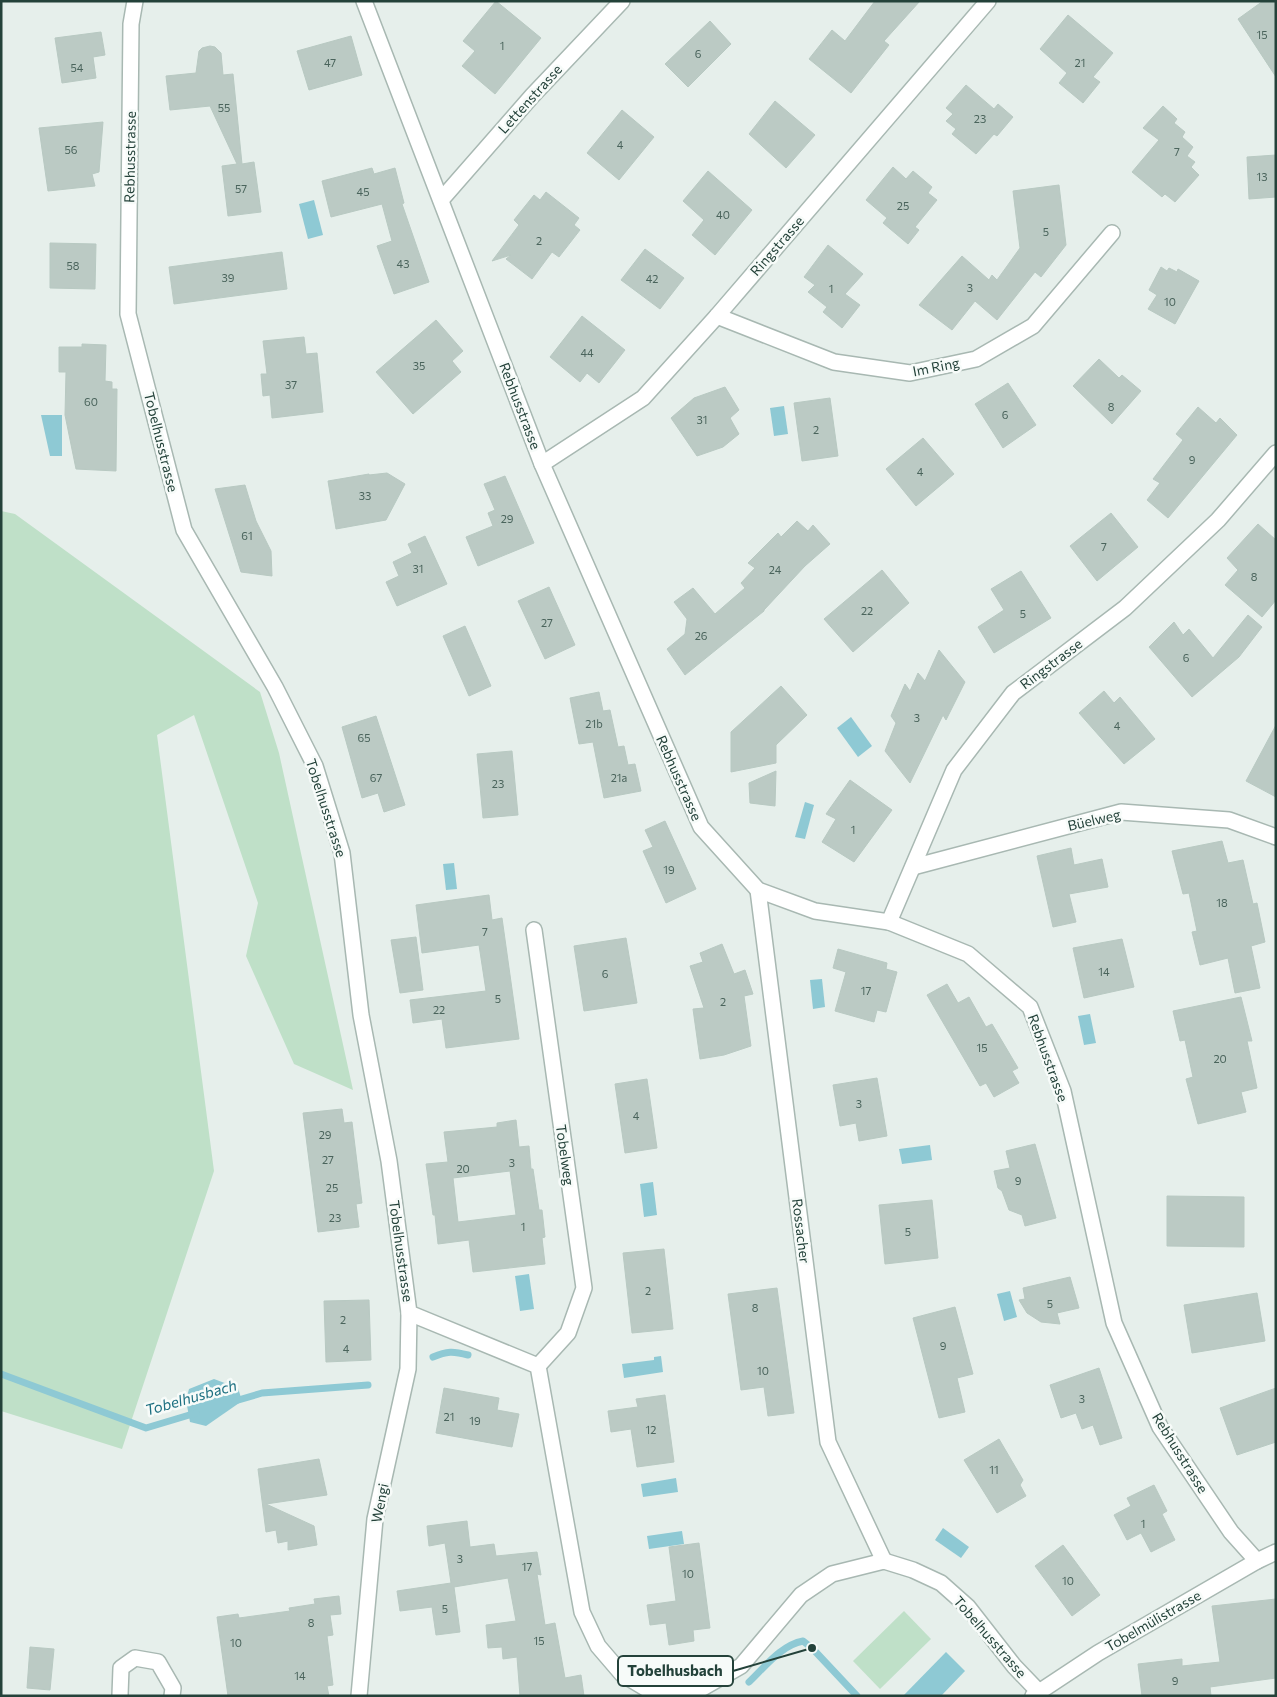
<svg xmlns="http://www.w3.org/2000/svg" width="1277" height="1697" font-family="Commissioner,sans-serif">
<rect width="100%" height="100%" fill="#e6efeb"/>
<g fill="#bfe0c8">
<path d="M1 511 15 514 260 692 279 753 353 1090 294 1064 246 956 258 903 194 715 157 735 214 1171 122 1449 1 1411Z"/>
<path d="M904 1611 931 1639 880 1689 853 1661Z"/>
</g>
<g fill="#8ec9d4">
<path d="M314 200 323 235 308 239 299 204Z"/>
<path d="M784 406 788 434 774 436 770 408Z"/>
<path d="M41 415H62V456H50Z"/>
<path d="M851 717 872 746 858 757 837 728Z"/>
<path d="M805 802 814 805 805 839 795 837Z"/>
<path d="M454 863 457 889 446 890 443 864Z"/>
<path d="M822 979 825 1007 813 1009 810 980Z"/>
<path d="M1090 1014 1096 1043 1084 1045 1078 1016Z"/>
<path d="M930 1145 932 1160 902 1164 899 1149Z"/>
<path d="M653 1182 657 1215 644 1217 640 1184Z"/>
<path d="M529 1274 534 1309 520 1311 515 1276Z"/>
<path d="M1010 1291 1017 1317 1004 1321 997 1294Z"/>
<path d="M661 1356 663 1372 624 1378 622 1364 654 1360V1357Z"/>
<path d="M214 1379 238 1388 242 1401 206 1426 190 1422 186 1400 189 1389Z"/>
<path d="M676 1478 678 1492 643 1497 641 1484Z"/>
<path d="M943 1528 969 1547 961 1558 935 1540Z"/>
<path d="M682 1531 684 1544 649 1549 647 1536Z"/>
<path d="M946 1652 965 1671 941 1696H903Z"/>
</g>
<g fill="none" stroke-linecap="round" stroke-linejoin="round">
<g stroke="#8ec9d4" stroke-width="7">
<path d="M433 1357C447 1351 453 1351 468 1355"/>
<path d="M1 1374 146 1428 196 1413"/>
<path d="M235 1401 262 1393 368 1385"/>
<path d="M749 1682C764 1668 781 1645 803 1641L812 1648 857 1696"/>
</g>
</g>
<g fill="#bbcac4" stroke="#b8c9c2" fill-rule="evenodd">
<path d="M496 1 541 38 495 94 462 66 475 51 463 41Z"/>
<path d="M875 1H920L884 41 889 45 851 93 809 59 832 30 845 41Z"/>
<path d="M1263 1H1276V77L1238 19Z"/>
<path d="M1068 15 1113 53 1093 77 1100 82 1083 103 1059 83 1067 73 1040 49Z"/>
<path d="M710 21 731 44 688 87 665 64Z"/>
<path d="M101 32 105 55 93 57 96 78 62 83 55 38Z"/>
<path d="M351 36 362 75 309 90 297 51Z"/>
<path d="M210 46 215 47 221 53 223 75 233 74 242 164 254 162 261 212 228 216 222 166 237 164 210 106 170 110 166 76 196 73 199 51 202 48Z"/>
<path d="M966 85 994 109 998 104 1013 117 997 136 994 134 976 154 952 134 956 129 946 121 953 114 946 108Z"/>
<path d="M775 101 815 135 786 168 749 134Z"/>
<path d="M1163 106 1177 119 1174 123 1185 132 1182 137 1193 147 1187 156 1195 162 1191 167 1199 175 1175 202 1165 194 1162 197 1132 172 1159 140 1143 128Z"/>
<path d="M622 110 654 137 619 180 587 153Z"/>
<path d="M103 122 99 172 92 174 95 186 48 191 39 128Z"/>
<path d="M1276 155V197L1249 199 1247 157Z"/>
<path d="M893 167 906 179 913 171 932 187 928 193 937 200 915 227 919 230 908 244 883 223 887 218 866 200Z"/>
<path d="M372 168 374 174 395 168 404 203 402 204 429 282 394 294 377 246 392 241 382 204 331 217 322 181Z"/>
<path d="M708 171 752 210 715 255 692 235 704 220 683 201Z"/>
<path d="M1059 185 1066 245 1041 277 1035 272 997 320 975 301 952 330 919 305 962 256 989 280 992 275 997 280 1020 248 1013 191Z"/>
<path d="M546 192 579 218 574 225 580 230 559 257 552 252 532 279 506 259 511 255 492 261 519 225 514 220 534 195 540 200Z"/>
<path d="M50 243 96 244 95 289 50 288Z"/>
<path d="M828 245 863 274 845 294 860 305 842 328 823 312 827 307 808 292 815 285 804 277Z"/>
<path d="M645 249 684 278 660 309 621 280Z"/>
<path d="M282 252 287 289 174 304 169 267Z"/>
<path d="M1161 267 1167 271 1169 268 1177 272 1178 269 1199 281 1175 324 1148 309 1157 295 1149 290Z"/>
<path d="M582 316 625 350 599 383 587 373 580 382 550 357Z"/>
<path d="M436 320 463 351 452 361 461 372 413 414 376 372Z"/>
<path d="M304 337 306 354 317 353 323 412 272 418 270 395 263 396 261 374H267L263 341Z"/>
<path d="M82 344 106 345 105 381 112 382V389H117L116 471 76 469 65 415 66 372H59V347H82Z"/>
<path d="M1099 359 1119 378 1122 375 1141 391 1112 424 1073 386Z"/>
<path d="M1008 383 1036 425 1003 448 975 404Z"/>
<path d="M725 387 739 410 730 418 739 434 723 447 697 456 671 418 694 398Z"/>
<path d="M830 398 838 456 802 461 794 403Z"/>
<path d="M1198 407 1216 423 1220 418 1237 435 1168 518 1147 500 1160 483 1153 479 1183 440 1176 434Z"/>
<path d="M923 438 954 474 916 506 886 469Z"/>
<path d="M387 473 405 484 386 520 336 529 328 481 369 474V475Z"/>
<path d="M505 476 534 543 478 566 466 537 493 526 488 513 495 510 484 484Z"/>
<path d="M245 485 256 521 271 551 272 576 241 572 215 489Z"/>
<path d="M1111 513 1138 547 1097 581 1070 546Z"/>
<path d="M797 521 808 531 813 525 830 544 805 566 764 610V611L685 675 667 649 685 634 687 619 674 602 693 588 715 614 745 588 741 583 755 568 748 563 778 533 781 537Z"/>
<path d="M1258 524 1276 540V600L1262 617 1225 585 1238 570 1227 558Z"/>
<path d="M425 536 447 584 397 606 386 582 399 576 393 562 412 553 408 544Z"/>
<path d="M882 570 909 603 853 652 824 619Z"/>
<path d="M1021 571 1051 618 994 653 978 627 1004 610 991 589Z"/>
<path d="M549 587 575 645 545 659 518 601Z"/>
<path d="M1248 615 1262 627 1239 657 1192 697 1149 647 1174 622 1183 635 1189 629 1213 658Z"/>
<path d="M465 626 491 686 469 696 443 636Z"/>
<path d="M939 650 965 682 946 720 943 715 910 783 885 751 896 723 891 716 905 684 910 691 918 673 925 681Z"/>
<path d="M781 686 807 715 776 745V763L731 772V732Z"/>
<path d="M1104 691 1114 703 1120 697 1155 739 1124 764 1079 713Z"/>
<path d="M599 692 603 711 610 710 618 747 624 746 628 765 635 764 641 791 604 798 593 742 579 744 570 698Z"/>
<path d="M376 716 405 805 384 812 378 793 362 798 342 727Z"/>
<path d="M1276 725V797L1246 781Z"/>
<path d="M512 751 518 815 483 818 477 754Z"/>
<path d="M776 771 775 806 750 803 749 783Z"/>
<path d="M850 780 892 810 854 862 822 842 836 819 826 814Z"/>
<path d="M665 821 696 889 666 903 643 851 653 847 645 830Z"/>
<path d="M1222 841 1228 863 1243 860 1253 904 1257 903 1265 942 1251 946 1260 988 1235 993 1228 958 1200 965 1192 932 1197 931 1189 893 1183 894 1172 851Z"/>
<path d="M1071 848 1074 865 1102 859 1108 887 1069 894 1076 922 1053 927 1037 856Z"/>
<path d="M489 895 492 920 502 918 519 1039 446 1048 442 1019 413 1023 410 1000 486 991 479 945 422 953 416 905Z"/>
<path d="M416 937 423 990 400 993 391 940Z"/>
<path d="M626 938 637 1003 584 1011 574 946Z"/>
<path d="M1122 939 1134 987 1084 998 1073 948Z"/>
<path d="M722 944 734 974 745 970 753 994 744 996 751 1046 724 1055 700 1059 693 1009 704 1008 690 966 703 962 700 953Z"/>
<path d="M838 949 887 963 886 969 897 972 886 1012 877 1010 874 1022 835 1011 846 972 833 968Z"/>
<path d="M947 984 958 1003 969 997 986 1027 992 1024 1018 1068 1012 1071 1019 1083 994 1097 986 1083 980 1086 927 995Z"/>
<path d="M1241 997 1252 1041H1247L1257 1088 1241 1092 1246 1112 1198 1124 1186 1079 1193 1077 1185 1040 1180 1041 1173 1011Z"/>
<path d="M877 1078 887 1136 859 1141 856 1123 840 1126 833 1085Z"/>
<path d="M647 1079 657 1148 625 1153 615 1084Z"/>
<path d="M342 1109 344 1123 352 1122 362 1203 356 1204 359 1227 318 1232 303 1113Z"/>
<path d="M516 1120 519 1147 529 1146 531 1169H533L539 1210H542L545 1237 542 1238 545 1264 473 1272 469 1240 438 1244 435 1215H433L426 1164 448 1162 444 1132 497 1127V1123ZM510 1171 516 1215 458 1222 453 1178Z"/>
<path d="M1035 1144 1056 1218 1025 1226 1022 1215 1009 1210 1002 1191 998 1188 994 1171 1010 1168 1006 1151Z"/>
<path d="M1167 1196 1244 1197V1247L1167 1246Z"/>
<path d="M932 1200 938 1258 885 1264 879 1205Z"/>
<path d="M664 1249 673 1329 632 1333 623 1253Z"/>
<path d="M1070 1277 1079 1308 1057 1313 1060 1324 1041 1322 1027 1313 1019 1300 1025 1299 1023 1288Z"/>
<path d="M777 1288 794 1413 768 1416 764 1387 741 1390 728 1294Z"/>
<path d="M1257 1293 1265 1341 1192 1353 1184 1305Z"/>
<path d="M369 1300 371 1360 326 1362 324 1301Z"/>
<path d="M955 1307 973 1374 957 1378 965 1412 939 1418 913 1318Z"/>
<path d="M1099 1368 1122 1438 1100 1445 1093 1425 1082 1429 1076 1413 1061 1418 1050 1385Z"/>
<path d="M444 1388 499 1398 497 1410 519 1414 512 1447 436 1433Z"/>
<path d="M1276 1388V1442L1237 1455 1220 1408Z"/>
<path d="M665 1395 674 1462 637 1467 631 1429 611 1432 608 1411 638 1407 636 1399Z"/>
<path d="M999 1439 1023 1480 1020 1485 1026 1496 997 1513 964 1460Z"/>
<path d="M319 1459 327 1495 266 1504 314 1526 317 1545 288 1550V1541L278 1543 276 1530 266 1532 258 1469Z"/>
<path d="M1154 1485 1167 1511 1162 1514 1175 1540 1151 1552 1141 1533 1127 1540 1114 1515 1131 1506 1127 1498Z"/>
<path d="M467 1521 470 1547 494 1544 496 1556 537 1552 541 1575 537 1574 545 1625 555 1623 565 1678 581 1675 584 1696H520L517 1657 503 1659 502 1647 488 1648 486 1625 516 1621 508 1578 454 1587 460 1632 436 1635 432 1607 400 1611 397 1591 451 1583 445 1543 429 1546 427 1526Z"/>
<path d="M699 1543 710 1628 693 1630 694 1641 669 1645 666 1623 650 1625 647 1605 676 1601 669 1547Z"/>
<path d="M1063 1545 1100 1595 1072 1616 1035 1566Z"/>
<path d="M339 1596 341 1614 330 1615 333 1635 327 1636 333 1685 327 1686 329 1696H228L217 1617 238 1614 239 1618 290 1611 289 1608 315 1604 314 1599Z"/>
<path d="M1276 1599V1678L1210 1687 1211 1696H1142L1138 1664 1182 1659V1666L1220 1662 1212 1606Z"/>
<path d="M30 1647 54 1649 50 1690 27 1688Z"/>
</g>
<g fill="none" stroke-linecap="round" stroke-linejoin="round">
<g stroke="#a8b8b2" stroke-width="18">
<g id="minor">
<path d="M135 1 131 24 128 314 184 530 275 687 315 766 342 853 361 1015 389 1161 409 1313 538 1366 582 1612 598 1646 622 1674 647 1689 699 1690 741 1666 801 1595 832 1574 884 1561 913 1570 941 1583 968 1607 1014 1666 1038 1691"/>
<path d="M364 1 542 464 701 827 758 890 815 911 889 922 968 954 1030 1007 1063 1091 1114 1323 1160 1427 1231 1532 1257 1561"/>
<path d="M441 200 532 96 622 1"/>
<path d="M717 316 834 362 910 373 976 359 1033 326 1112 233"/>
<path d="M542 464 643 398 717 316 988 1"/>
<path d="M913 867 1121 812 1229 820 1276 837"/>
<path d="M758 890 828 1442 884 1561"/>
<path d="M889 922 954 770 1013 693 1125 608 1218 520 1276 453"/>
<path d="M534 930 584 1288 568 1333 538 1366"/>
<path d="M120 1695 121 1668 135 1658 158 1662 173 1688 172 1696"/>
<path d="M359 1696 375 1519 408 1369 409 1313"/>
<path d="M1033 1696 1098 1653 1257 1561 1276 1552"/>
</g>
</g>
<use href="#minor" stroke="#fff" stroke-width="15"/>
</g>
<g text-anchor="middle" stroke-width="5" stroke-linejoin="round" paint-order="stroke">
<g font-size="11" fill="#4a645c">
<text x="1262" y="39">15</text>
<text x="502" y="50">1</text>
<text x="698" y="58">6</text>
<text x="330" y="67">47</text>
<text x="1080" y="67">21</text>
<text x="77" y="72">54</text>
<text x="224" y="112">55</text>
<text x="980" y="123">23</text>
<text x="620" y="149">4</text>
<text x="71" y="154">56</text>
<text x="1177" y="156">7</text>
<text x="1262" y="181">13</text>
<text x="241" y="193">57</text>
<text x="363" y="196">45</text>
<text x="903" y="210">25</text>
<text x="723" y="219">40</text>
<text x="1046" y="236">5</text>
<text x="539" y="245">2</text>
<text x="403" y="268">43</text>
<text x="73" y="270">58</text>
<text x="228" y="282">39</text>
<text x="652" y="283">42</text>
<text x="970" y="292">3</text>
<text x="831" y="293">1</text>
<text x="1170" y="306">10</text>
<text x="587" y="357">44</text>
<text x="419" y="370">35</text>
<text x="291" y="389">37</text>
<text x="91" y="406">60</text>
<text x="1111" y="411">8</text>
<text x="1005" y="419">6</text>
<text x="702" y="424">31</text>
<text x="816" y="434">2</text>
<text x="1192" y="464">9</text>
<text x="920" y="476">4</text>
<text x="365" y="500">33</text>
<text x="507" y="523">29</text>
<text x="247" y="540">61</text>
<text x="1104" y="551">7</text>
<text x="418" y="573">31</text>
<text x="775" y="574">24</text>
<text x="1254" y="581">8</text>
<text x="867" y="615">22</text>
<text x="1023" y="618">5</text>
<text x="547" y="627">27</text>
<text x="701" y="640">26</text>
<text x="1186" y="662">6</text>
<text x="917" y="722">3</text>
<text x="594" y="728">21b</text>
<text x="1117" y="730">4</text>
<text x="364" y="742">65</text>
<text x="376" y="782">67</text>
<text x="619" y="782">21a</text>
<text x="498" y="788">23</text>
<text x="853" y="834">1</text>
<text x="669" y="874">19</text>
<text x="1222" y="907">18</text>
<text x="485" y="936">7</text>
<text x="1104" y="976">14</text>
<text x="605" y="978">6</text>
<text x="866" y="995">17</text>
<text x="498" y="1003">5</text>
<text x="723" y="1006">2</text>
<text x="439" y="1014">22</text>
<text x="982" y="1052">15</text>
<text x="1220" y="1063">20</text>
<text x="859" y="1108">3</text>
<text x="636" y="1120">4</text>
<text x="325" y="1139">29</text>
<text x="328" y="1164">27</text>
<text x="512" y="1167">3</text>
<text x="463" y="1173">20</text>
<text x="1018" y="1185">9</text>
<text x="332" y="1192">25</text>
<text x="335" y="1222">23</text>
<text x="523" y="1231">1</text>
<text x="908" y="1236">5</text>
<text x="648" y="1295">2</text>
<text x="1050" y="1308">5</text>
<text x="755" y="1312">8</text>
<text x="343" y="1324">2</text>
<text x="943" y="1350">9</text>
<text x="346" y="1353">4</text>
<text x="763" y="1375">10</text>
<text x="1082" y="1403">3</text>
<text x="449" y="1421">21</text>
<text x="475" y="1425">19</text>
<text x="651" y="1434">12</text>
<text x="994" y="1474">11</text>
<text x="1143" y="1528">1</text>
<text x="460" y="1563">3</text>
<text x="527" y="1571">17</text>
<text x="688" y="1578">10</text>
<text x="1068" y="1585">10</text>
<text x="445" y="1613">5</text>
<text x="311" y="1627">8</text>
<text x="539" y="1645">15</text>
<text x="236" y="1647">10</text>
<text x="300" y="1680">14</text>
<text x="1175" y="1685">9</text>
</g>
<g font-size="14" fill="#24423a" stroke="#f7fbf9">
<text transform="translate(530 99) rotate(-48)" y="5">Lettenstrasse</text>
<text transform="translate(130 157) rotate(-89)" y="5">Rebhusstrasse</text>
<text transform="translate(777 246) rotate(-49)" y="5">Ringstrasse</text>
<text transform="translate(936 367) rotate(-11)" y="5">Im Ring</text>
<text transform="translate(520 406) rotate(69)" y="5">Rebhusstrasse</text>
<text transform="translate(161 442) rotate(76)" y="5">Tobelhusstrasse</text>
<text transform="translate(1051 664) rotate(-37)" y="5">Ringstrasse</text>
<text transform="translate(679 778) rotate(66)" y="5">Rebhusstrasse</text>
<text transform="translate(326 808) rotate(72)" y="5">Tobelhusstrasse</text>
<text transform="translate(1094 820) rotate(-13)" y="5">Büelweg</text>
<text transform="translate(1048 1058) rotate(70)" y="5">Rebhusstrasse</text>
<text transform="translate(565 1155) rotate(82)" y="5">Tobelweg</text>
<text transform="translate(801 1231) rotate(83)" y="5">Rossacher</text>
<text transform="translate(401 1251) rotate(82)" y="5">Tobelhusstrasse</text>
<text transform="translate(1180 1453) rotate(58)" y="5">Rebhusstrasse</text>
<text transform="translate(380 1503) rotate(-79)" y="5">Wengi</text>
<text transform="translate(1153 1621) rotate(-30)" y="5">Tobelmülistrasse</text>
<text transform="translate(990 1637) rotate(49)" y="5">Tobelhusstrasse</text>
</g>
<g font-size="15" font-style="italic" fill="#1c6f80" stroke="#f7fbf9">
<text transform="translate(191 1398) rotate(-16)" y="5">Tobelhusbach</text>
</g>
</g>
<path fill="none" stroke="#24423a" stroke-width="2" d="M812 1648L733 1671"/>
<circle fill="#24423a" stroke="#f7fbf9" stroke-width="2" cx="812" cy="1648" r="5"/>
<rect fill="#f7fbf9" stroke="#24423a" stroke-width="2" x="618" y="1656" width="115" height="30" rx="5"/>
<g font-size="15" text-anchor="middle" font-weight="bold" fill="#24423a">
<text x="675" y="1676">Tobelhusbach</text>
</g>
<rect width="1277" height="1697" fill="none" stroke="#24423a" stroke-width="5"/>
</svg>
